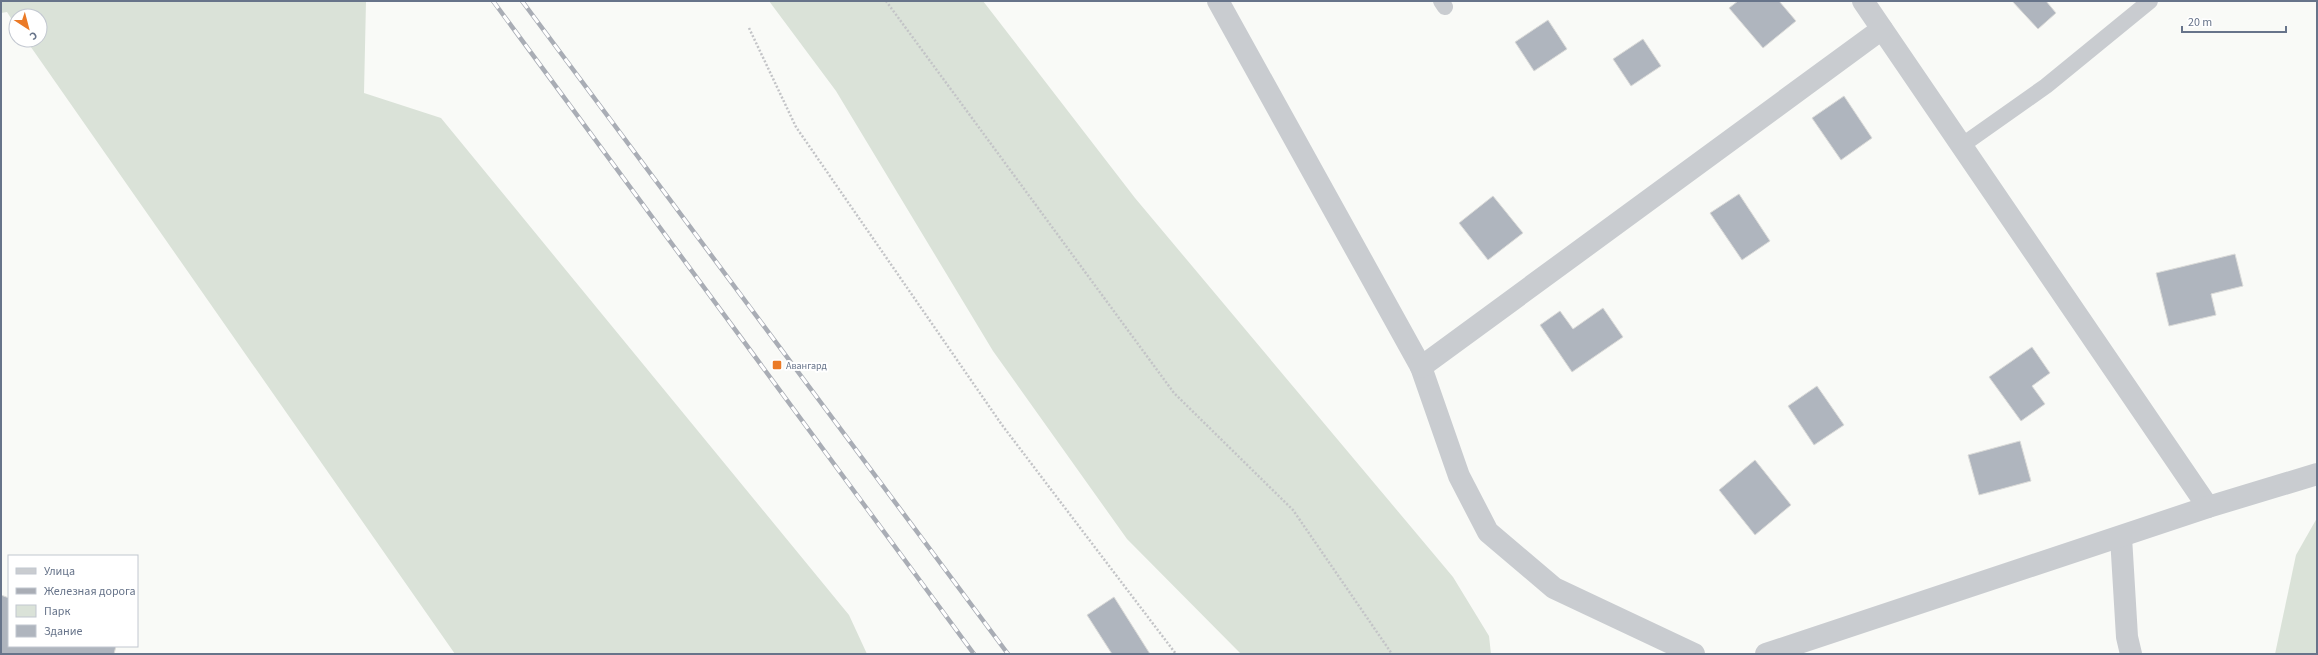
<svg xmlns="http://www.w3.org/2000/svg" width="2318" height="655" font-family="'Source Sans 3',sans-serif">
<rect width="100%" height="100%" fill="#f9faf7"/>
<g fill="#dae2d8">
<path d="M1 1H366L364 93 441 118 849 615 867 654H455L26 40H40V16H16V26L7 12 1 13Z"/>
<path d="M769 1H983L1135 198 1453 577 1489 636 1491 654H1241L1127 539 993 351 836 91Z"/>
<path d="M2317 518V654H2275L2296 555Z"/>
</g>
<g fill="#afb5be" stroke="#dbdbd9">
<path d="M1738 1H1779L1796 21 1763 48 1729 8Z"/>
<path d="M2012 1H2046L2056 13 2038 29Z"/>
<path d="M1548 20 1567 49 1534 71 1515 42Z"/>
<path d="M1643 39 1661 66 1631 86 1613 59Z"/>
<path d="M1844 96 1872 138 1841 160 1812 118Z"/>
<path d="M1739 194 1770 241 1742 260 1710 213Z"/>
<path d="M1493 196 1523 233 1488 260 1459 223Z"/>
<path d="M2235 254 2243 286 2211 294 2216 315 2169 326 2156 273Z"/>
<path d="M1603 308 1623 337 1572 372 1540 325 1560 311 1573 329Z"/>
<path d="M2032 347 2050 373 2032 386 2045 404 2021 421 1989 377Z"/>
<path d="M1817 386 1844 425 1814 445 1788 406Z"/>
<path d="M2020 441 2031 481 1979 495 1968 455Z"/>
<path d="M1755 460 1791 505 1755 535 1719 490Z"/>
<path d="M1 595 9 598V646H116L114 654H1Z"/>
<path d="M1114 597 1150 654H1112L1087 615Z"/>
</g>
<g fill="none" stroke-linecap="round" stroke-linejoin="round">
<g stroke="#c3c4c7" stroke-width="2.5" stroke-dasharray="2 2" stroke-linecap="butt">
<path d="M886 1 1174 393 1293 510 1392 654"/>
<path d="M749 28 796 127 1002 425 1176 654"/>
</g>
<g stroke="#c9ccd0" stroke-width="16">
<path d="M1441 1 1445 7"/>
<path d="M1961 146 2046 86 2150 1"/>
</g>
<g stroke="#c9ccd0" stroke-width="22">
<path d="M1218 1 1421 367 1459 476 1488 532 1554 588 1694 654"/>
<path d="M1863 1 2208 507"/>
<path d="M1421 367 1882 29"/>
<path d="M2121 537 2127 637 2131 654"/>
<path d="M1766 654 2208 507 2317 474"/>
</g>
<g stroke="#a9adb5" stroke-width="4.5">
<g id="rail">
<path d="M493 1 974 654"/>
<path d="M522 1 1008 654"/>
</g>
</g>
<use href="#rail" stroke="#fff" stroke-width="3" stroke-dasharray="9" stroke-linecap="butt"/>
</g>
<rect fill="#eb7a26" stroke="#fff" stroke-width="1.5" x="772" y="360" width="10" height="10" rx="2"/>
<g text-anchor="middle" stroke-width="4" stroke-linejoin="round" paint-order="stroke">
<g font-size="10" fill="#67748a" stroke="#fff" text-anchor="start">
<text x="786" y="369">Авангард</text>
</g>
</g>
<rect width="2318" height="655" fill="none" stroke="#67748a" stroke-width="4"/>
<rect x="8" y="555" width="130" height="92" fill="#ffffff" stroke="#c2c7d0"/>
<rect x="16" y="568" width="20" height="6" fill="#c9ccd0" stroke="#c2c7d0"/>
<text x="44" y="575" font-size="12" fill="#67748a">Улица</text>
<rect x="16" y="588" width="20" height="6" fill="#a9adb5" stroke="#c2c7d0"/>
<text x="44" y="595" font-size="12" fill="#67748a">Железная дорога</text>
<rect x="16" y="605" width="20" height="12" fill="#dae2d8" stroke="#c2c7d0"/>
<text x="44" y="615" font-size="12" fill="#67748a">Парк</text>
<rect x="16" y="625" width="20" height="12" fill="#afb5be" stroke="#c2c7d0"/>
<text x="44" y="635" font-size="12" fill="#67748a">Здание</text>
<g transform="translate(28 28) rotate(144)"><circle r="19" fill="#ffffff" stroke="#c2c7d0"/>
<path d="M0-3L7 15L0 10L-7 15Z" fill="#eb7a26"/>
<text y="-6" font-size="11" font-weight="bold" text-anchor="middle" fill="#67748a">С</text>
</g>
<path d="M2182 26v6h104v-6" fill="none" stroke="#67748a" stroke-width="2"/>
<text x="2188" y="26" font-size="12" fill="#67748a" stroke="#ffffff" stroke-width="3" paint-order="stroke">20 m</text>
</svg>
